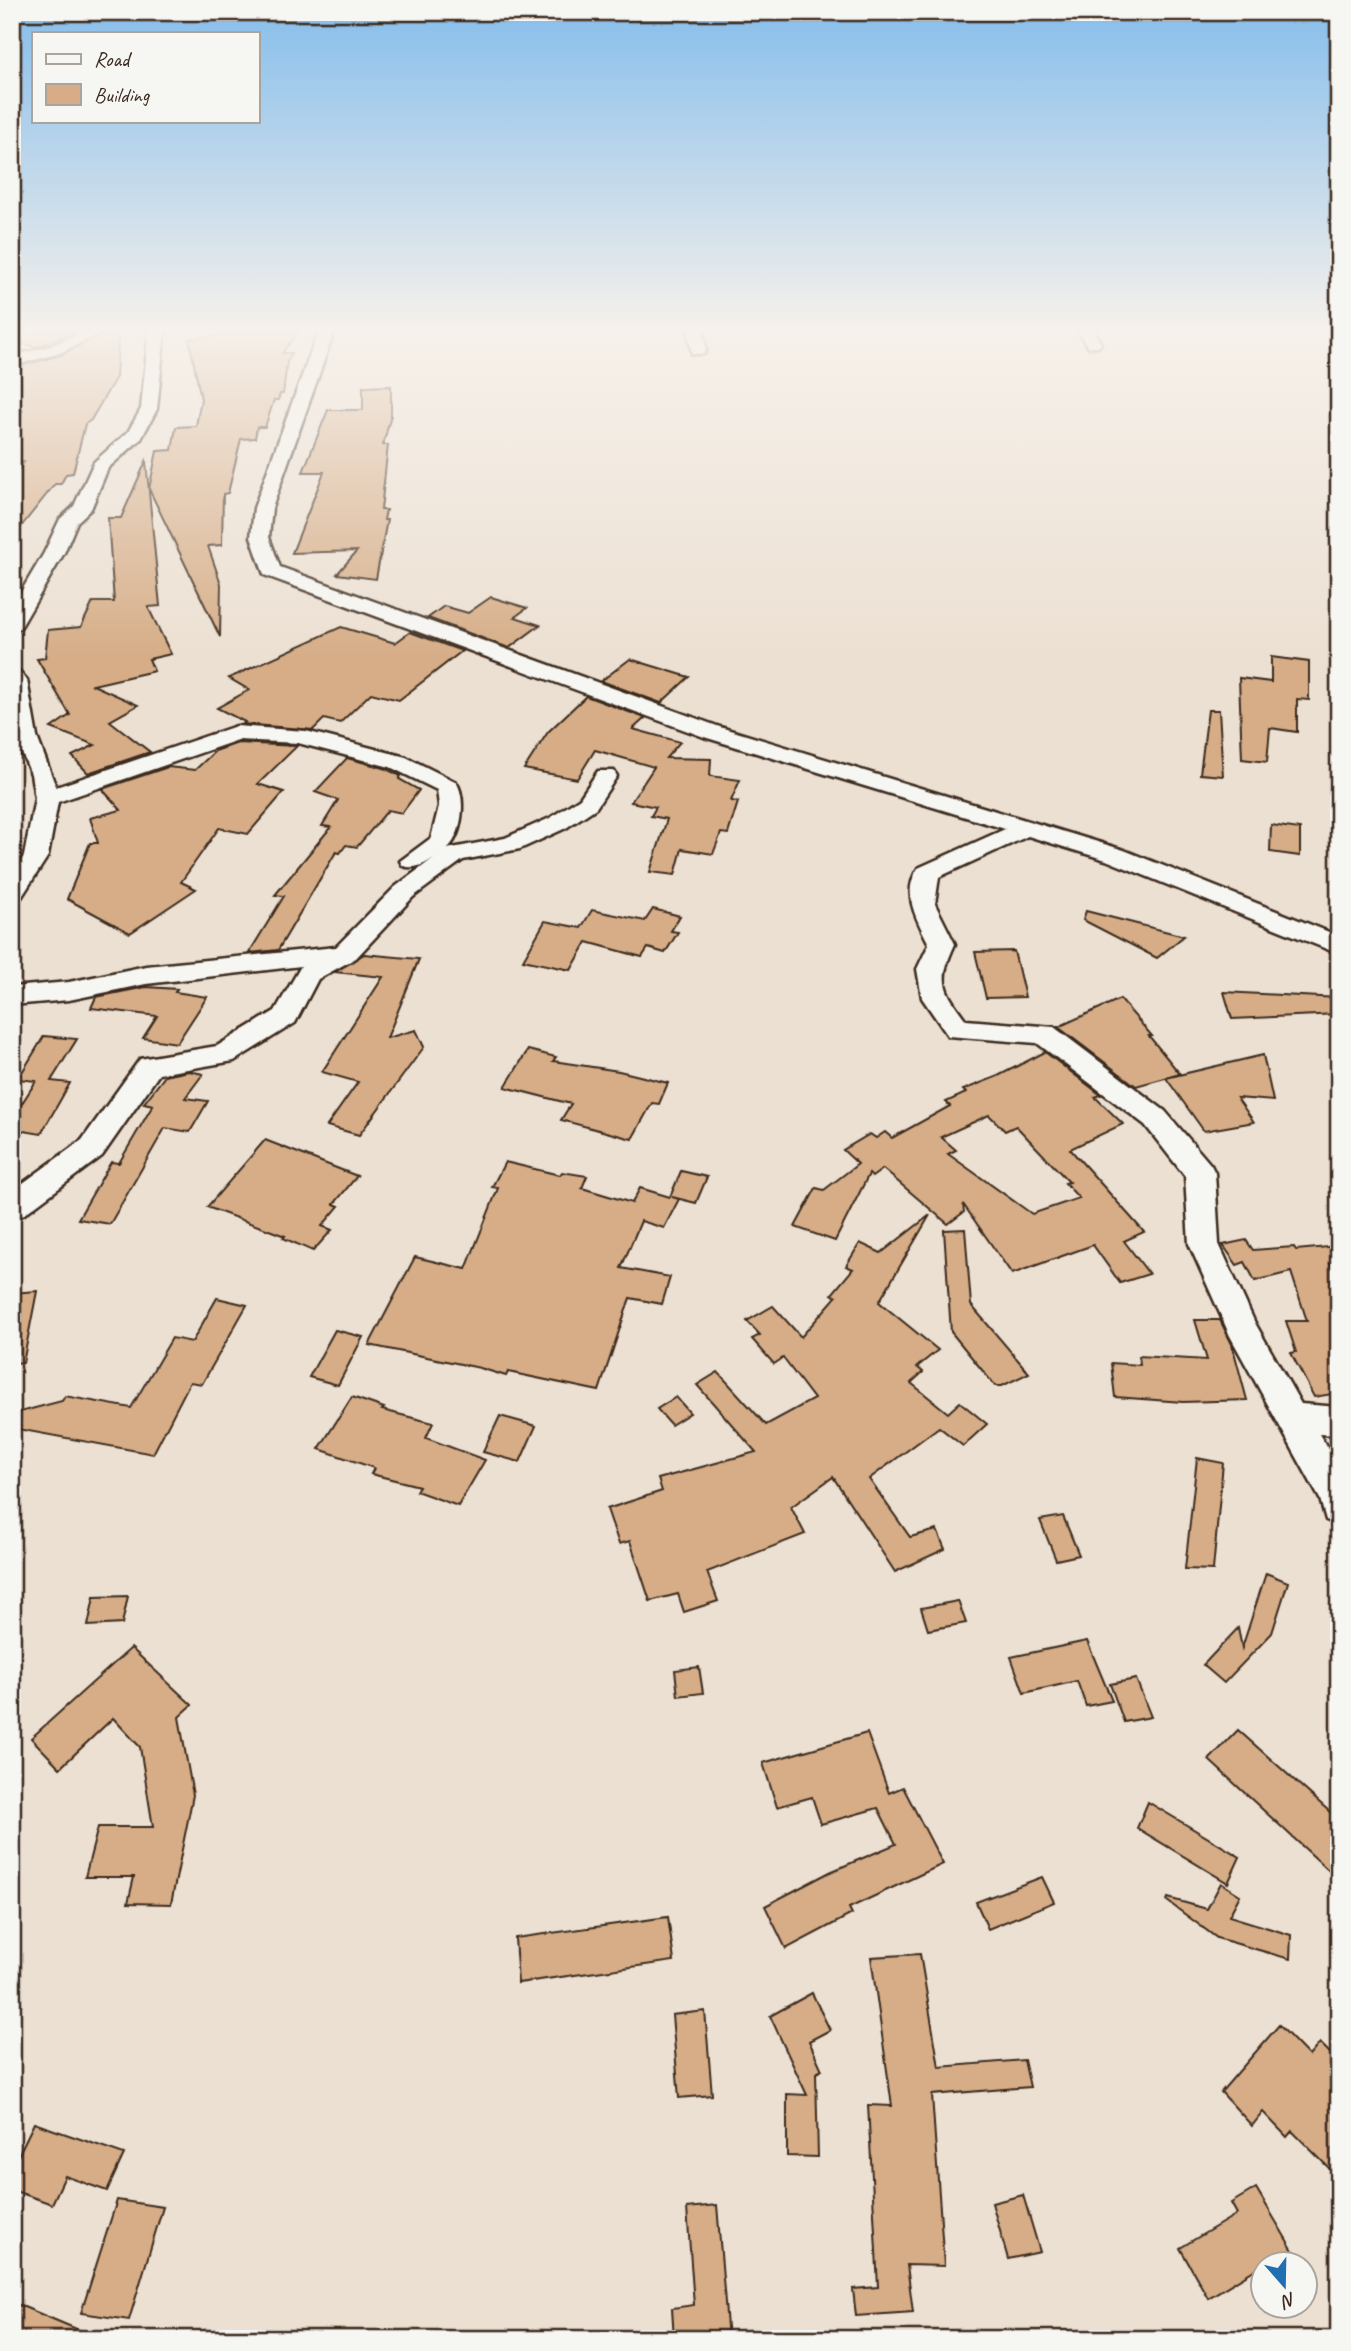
<svg xmlns="http://www.w3.org/2000/svg" width="1351" height="2351" font-family="Caveat,sans-serif">
<rect width="100%" height="100%" fill="#ece0d2"/>
<filter id="ink" filterUnits="userSpaceOnUse"><feTurbulence type="fractalNoise" baseFrequency=".0143" numOctaves="2"/><feDisplacementMap in="SourceGraphic" scale="14" xChannelSelector="R" yChannelSelector="G"/><feConvolveMatrix kernelMatrix="1 2 1 2 8 2 1 2 1" color-interpolation-filters="sRGB"/></filter>
<g filter="url(#ink)">
<g fill="#d6ad87" stroke="#3b2a1e" stroke-width="2" fill-rule="evenodd">
<path d="M12 329 64 330 81 329 37 347 12 342Z"/>
<path d="M111 329H115L118 342 116 377 91 420 85 424 73 473 66 474 61 484H55L12 538V478L24 462 12 461V428L23 410 12 408V368L61 355Z"/>
<path d="M301 329 282 353H292L287 362 283 394H280L278 400H274L265 427H257L255 438 241 439 228 493 223 494 222 545 208 546 221 584 220 637 149 489 157 451 172 450 176 427 196 426 201 399 189 339 260 330Z"/>
<path d="M391 386V415L383 445H388L381 510H386L384 520H387L376 579 337 574 357 551 292 553 324 472H303L328 410H363V387Z"/>
<path d="M146 461 160 606 148 607 171 654 149 659 154 671 93 685 138 705 110 721 150 752 88 773 72 756 95 745 51 728 70 715 37 659 45 658 48 630 81 627 93 602H114L108 518H121Z"/>
<path d="M491 597 527 608 515 617 540 625 509 648 428 618 444 606 468 613Z"/>
<path d="M341 627 395 643 410 632 462 651 399 700 371 693 340 723 324 719 313 730 243 724 245 722 217 708 249 690 229 678Z"/>
<path d="M1271 657 1309 662V700L1297 699V732L1270 728 1267 762 1242 759 1239 678 1271 682Z"/>
<path d="M630 659 689 677 661 703 601 681Z"/>
<path d="M586 696 645 718 633 729 680 742 666 758 711 759 710 776 740 780 731 801 738 802 728 834 721 833 713 854 682 849 675 875 650 872 667 819 651 816 656 807 631 802 654 767 595 750 577 779 524 769 548 732Z"/>
<path d="M1208 710H1219L1223 776 1200 774Z"/>
<path d="M238 743 297 746 258 784 284 792 248 834 219 828 181 882 196 889 130 933 67 899 90 843H98L90 818 121 810 102 789 168 767 195 770 215 751Z"/>
<path d="M347 758 384 768 401 776 399 779 419 790 402 813 388 810 357 847 346 845 340 853 336 852 278 950 249 953 284 896 275 895 331 827 322 826 338 800 315 792Z"/>
<path d="M1271 825 1300 829V856L1270 852Z"/>
<path d="M653 909 680 916 671 931 678 932 665 953 648 948 642 957 587 942 571 970 523 960 545 921 581 928 592 910 645 921Z"/>
<path d="M1086 911 1184 936 1157 958 1083 920Z"/>
<path d="M1014 951 1025 997 986 998 975 952Z"/>
<path d="M364 954 419 959 387 1038 416 1030 424 1047 359 1135 327 1126 358 1082 322 1072 383 977 335 972Z"/>
<path d="M146 987 177 989 175 992 207 997 177 1043 143 1038 157 1016 91 1008 96 997Z"/>
<path d="M1224 992 1339 998V1014L1232 1019Z"/>
<path d="M1120 999 1152 1036H1149L1180 1074 1136 1086 1058 1027Z"/>
<path d="M44 1036 77 1039 51 1081 70 1083 41 1134 12 1129V1119L36 1081 18 1079Z"/>
<path d="M528 1050 556 1057 553 1061 619 1071 668 1083 659 1104 652 1103 632 1139 561 1120 571 1104 505 1087Z"/>
<path d="M1045 1052 1101 1095 1095 1097 1123 1124 1070 1149 1144 1232 1124 1241 1149 1274 1120 1283 1093 1245 1012 1274 963 1204 964 1212 948 1224 883 1169 872 1177 869 1174 835 1241 795 1227 816 1188 824 1190 858 1164 843 1150 870 1134 876 1138 885 1132 892 1138 950 1106 946 1102 966 1093 963 1090 998 1076ZM989 1115 1005 1131 1016 1126 1069 1182 1065 1183 1079 1198 1032 1214 948 1154 956 1150 941 1137Z"/>
<path d="M1263 1055 1273 1101 1237 1098 1254 1122 1204 1131 1166 1078Z"/>
<path d="M189 1071 203 1074 185 1098 208 1101 190 1132 165 1128 110 1224 78 1219 111 1162 119 1163 153 1105 144 1103 165 1076Z"/>
<path d="M265 1140 357 1176 334 1204 339 1206 322 1226 332 1230 313 1251 283 1238 285 1236 207 1207Z"/>
<path d="M505 1162 560 1175 562 1172 587 1176 582 1188 632 1203 640 1188 670 1197 681 1171 707 1177 696 1203 672 1197 679 1199 664 1228 641 1221 621 1268 670 1277 662 1304 630 1298 599 1391 508 1372 506 1376 480 1368 369 1345 415 1257 466 1269 498 1188 492 1187Z"/>
<path d="M930 1215 879 1302 938 1350 917 1367 923 1372 911 1383 948 1413 960 1402 987 1424 963 1446 939 1427 869 1479 910 1537 937 1530 945 1549 895 1572 833 1477 791 1507 805 1534 707 1572 718 1601 684 1612 678 1594 650 1601 630 1541 619 1544 607 1509 662 1491 658 1479 756 1452 697 1385 718 1372 766 1425 814 1399 783 1358 774 1364 752 1339 760 1335 747 1321 773 1306 801 1337 836 1297 832 1294 853 1269 846 1266 860 1243 881 1253Z"/>
<path d="M965 1229 971 1305 1029 1373 1002 1386H995L951 1332 944 1230Z"/>
<path d="M1246 1240 1253 1250 1294 1247 1296 1250 1339 1246V1260L1330 1263 1339 1281V1393L1314 1397 1291 1353 1296 1352 1286 1321H1307L1291 1272 1255 1281 1245 1262 1237 1265 1223 1245Z"/>
<path d="M37 1291 23 1363 12 1362V1293Z"/>
<path d="M217 1298 247 1305 202 1384 190 1382 153 1454 12 1428V1414L62 1401 65 1396 131 1408 172 1338 192 1342Z"/>
<path d="M1195 1320H1220L1232 1344 1247 1400 1183 1402 1115 1397 1111 1363 1140 1365 1139 1356 1207 1360Z"/>
<path d="M335 1330 363 1337 338 1385 309 1377Z"/>
<path d="M352 1397 384 1408 382 1410 433 1423 426 1438 485 1460 458 1506 416 1491 419 1486 371 1474 374 1468 319 1449Z"/>
<path d="M676 1397 690 1413 671 1425 657 1409Z"/>
<path d="M500 1416 536 1426 520 1462 483 1452Z"/>
<path d="M1197 1458 1223 1463 1213 1570 1185 1569Z"/>
<path d="M1063 1516 1079 1555 1056 1560 1040 1520Z"/>
<path d="M1266 1573 1288 1582 1272 1633 1224 1683 1203 1665 1238 1628 1242 1648Z"/>
<path d="M128 1596 122 1624 88 1626 94 1597Z"/>
<path d="M958 1601 966 1623 928 1630 921 1608Z"/>
<path d="M1087 1641 1112 1701 1086 1706 1077 1681 1024 1693 1011 1657Z"/>
<path d="M131 1648 192 1705 179 1717 193 1795 171 1904 128 1903 134 1877H85L98 1827H153L140 1747 113 1718 60 1768 31 1738Z"/>
<path d="M699 1667 703 1693 678 1696 675 1670Z"/>
<path d="M1136 1679 1151 1717 1124 1722 1110 1684Z"/>
<path d="M1238 1730 1339 1820V1880L1209 1760Z"/>
<path d="M867 1733 889 1793 903 1787 943 1864 849 1908 852 1914 786 1949 765 1906 830 1872 896 1844 878 1808 821 1824 812 1797 777 1807 763 1763Z"/>
<path d="M1148 1802 1240 1857 1228 1883 1137 1828Z"/>
<path d="M1042 1877 1054 1902 988 1929 976 1902Z"/>
<path d="M1221 1883 1240 1895 1229 1916 1291 1935 1290 1959 1217 1938 1167 1901 1168 1898 1207 1909Z"/>
<path d="M668 1917 674 1961 518 1983 515 1938Z"/>
<path d="M920 1954 939 2067 1024 2060 1030 2087 932 2095 944 2266 907 2265 913 2312 856 2316 853 2289 878 2287 868 2105 892 2106 871 1957Z"/>
<path d="M812 1993 830 2030 809 2041 822 2070 816 2073 818 2157 787 2156V2094L807 2095 770 2016Z"/>
<path d="M705 2011 712 2095 679 2098 672 2015Z"/>
<path d="M1279 2025 1309 2056 1320 2043 1339 2062V2178L1292 2131 1287 2137 1263 2112 1252 2126 1221 2092Z"/>
<path d="M34 2123 124 2154 107 2191 65 2176 52 2204 12 2190V2168Z"/>
<path d="M1256 2188 1301 2264H1264L1208 2298 1180 2248 1237 2214 1231 2203Z"/>
<path d="M1023 2195 1040 2252 1008 2259 992 2203Z"/>
<path d="M117 2200 163 2207 129 2320 81 2313Z"/>
<path d="M717 2205 728 2339H674L672 2308 694 2305 687 2208Z"/>
<path d="M12 2302 98 2338V2339H12Z"/>
</g>
<g fill="none" stroke-linecap="round" stroke-linejoin="round">
<g stroke="#3b2a1e" stroke-width="5">
<g id="minor">
<path d="M88 329H109L60 353 12 366V356L48 347Z"/>
<path d="M149 329H165L157 409 141 439 108 468 91 509 77 522 64 553 22 625 19 629 12 631V607L44 553 60 519 74 506 94 462 128 432 141 409Z"/>
<path d="M319 329H335L272 508 269 537 280 567 720 727 1124 850 1339 936V954L1106 860 1028 836 939 877 935 904 955 944C938 981 942 988 966 1020L1054 1027 1165 1111 1211 1165 1215 1173 1219 1244 1255 1323 1301 1404 1339 1407V1435L1319 1434 1339 1467V1525L1326 1520 1320 1499 1230 1336 1189 1244 1185 1176 1145 1125 1037 1043 948 1036 922 998 917 969 929 944C917 920 901 894 918 868L1005 829 704 737 264 575 251 537 254 508Z"/>
<path d="M687 329H703L706 351 704 354H692Z"/>
<path d="M1077 329H1093L1101 344 1098 347H1088Z"/>
<path d="M12 669 19 671 27 680 37 737 56 787 236 726 306 731 406 757 456 782C467 798 462 837 447 849L505 838 550 818 580 798 598 771H614L617 776 596 808 566 828 520 849 463 860 413 897 356 958 318 979 295 1023 234 1061 159 1074 102 1156 23 1215 12 1218V1191L82 1140 140 1059 217 1046 275 1011 301 966 146 984 69 1000 12 1005V987L69 982 146 966 336 947 395 887 446 849C432 859 420 871 403 866L400 861 431 838 439 806 437 790 390 767 298 743 238 740 58 802 48 856 21 898 12 901V874L24 856 35 798 31 774 15 737Z"/>
</g>
</g>
<use href="#minor" fill="#f6f6f2" fill-rule="evenodd"/>
</g>
</g>
<linearGradient id="sky" x2="0" y2="1"><stop stop-color="#85bdeb"/><stop offset="0.5" stop-color="#f6f1eb"/><stop offset="1" stop-color="#f6f1eb" stop-opacity="0"/></linearGradient>
<rect width="1351" height="658" fill="url(#sky)"/>
<rect width="1351" height="2351" fill="none" stroke="#f6f6f2" stroke-width="42"/>
<rect x="21" y="21" width="1309" height="2309" fill="none" stroke="#3b2a1e" stroke-width="2.5" filter="url(#ink)"/>
<rect x="32" y="32" width="228" height="91" fill="#f6f6f2" stroke="#aba49d" stroke-width="2"/>
<rect x="46" y="54" width="35" height="10" fill="#f6f6f2" stroke="#aba49d" stroke-width="2"/>
<text x="94" y="66" font-size="21" fill="#3b2a1e">Road</text>
<rect x="46" y="84" width="35" height="21" fill="#d6ad87" stroke="#aba49d" stroke-width="2"/>
<text x="94" y="102" font-size="21" fill="#3b2a1e">Building</text>
<g transform="translate(1284 2285) rotate(160)"><circle r="33" fill="#f6f6f2" stroke="#aba49d" stroke-width="2"/>
<path d="M0-5L12 26L0 18L-12 26Z" fill="#1f6fb2"/>
<text y="-10" font-size="19" font-weight="bold" text-anchor="middle" fill="#3b2a1e">N</text>
</g>
</svg>
